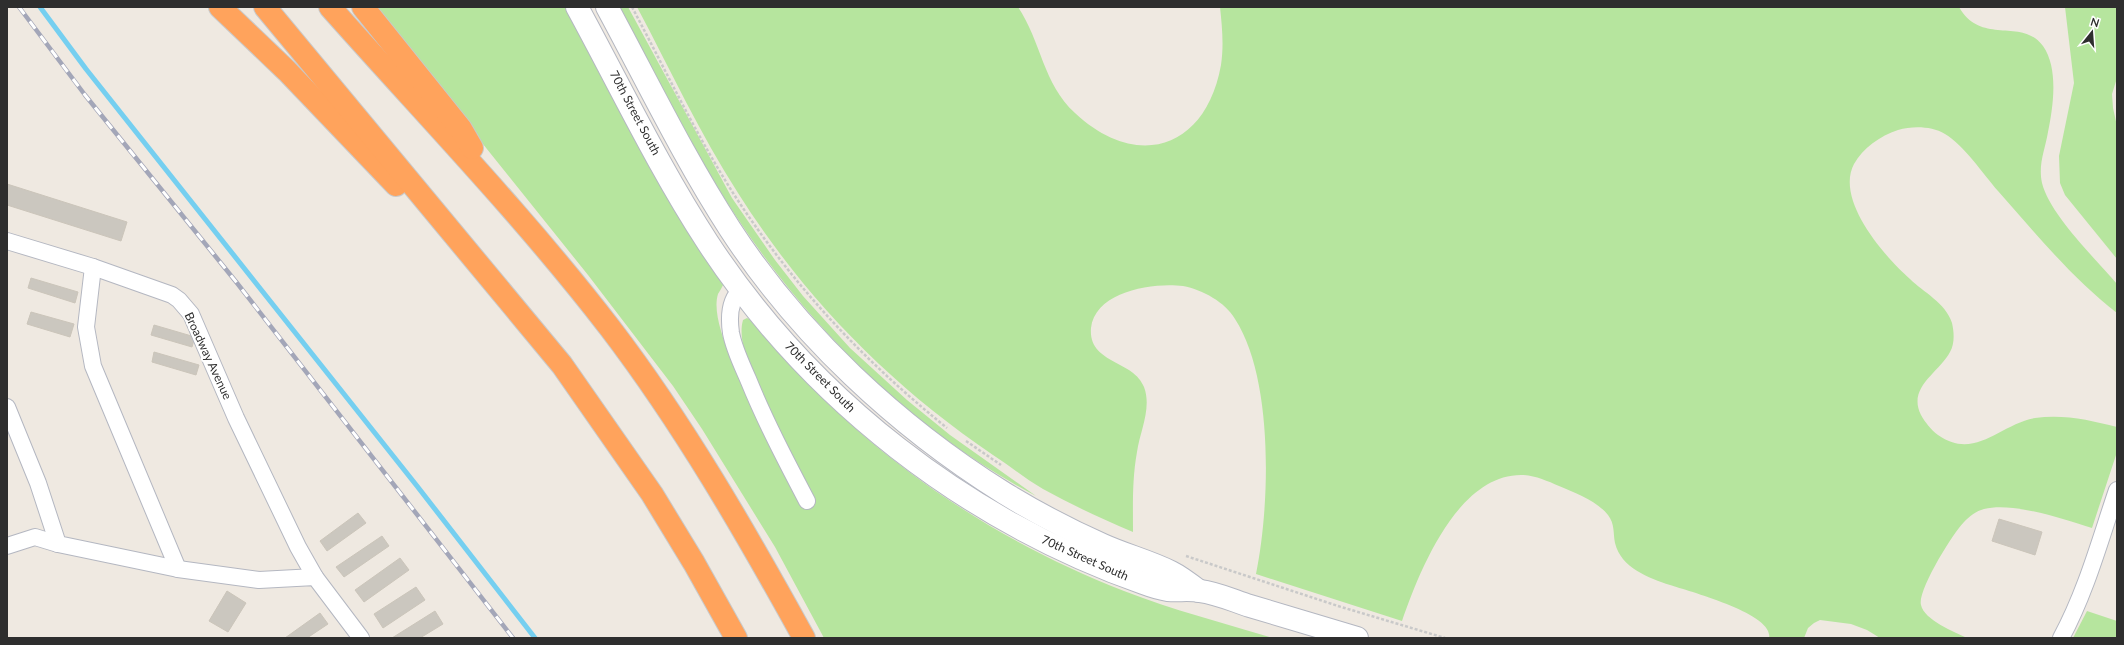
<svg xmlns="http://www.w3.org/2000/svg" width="2124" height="645" font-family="Lato,sans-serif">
<rect width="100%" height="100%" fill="#efe9e1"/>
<g fill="#b6e59e">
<path d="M373 7H565L671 203 724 283C722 287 720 291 718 294 709 322 743 384 755 410L766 403C756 381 736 344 743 320L747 318 751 320C850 442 978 534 1124 591 1173 610 1223 623 1273 638H824L775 547 702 429 673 386 588 275Z"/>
<path d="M620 7H628L732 198 775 260 803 296 850 348 907 400 950 435 1036 496C902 425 793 312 715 183 680 127 651 66 620 7Z"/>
<path d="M637 7H1018C1041 41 1043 84 1075 113 1137 171 1206 149 1221 65 1224 45 1222 26 1220 7H1959C1981 46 2022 17 2043 46 2059 69 2053 107 2048 132 2045 150 2038 164 2042 183 2050 215 2095 258 2117 284V313C2072 278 2036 234 1998 191 1983 174 1964 145 1945 134 1931 126 1913 126 1898 130 1880 136 1863 148 1854 164 1835 200 1884 256 1910 279 1923 292 1946 303 1952 323 1954 332 1955 343 1950 352 1939 373 1907 387 1921 415 1925 422 1931 430 1938 435 1975 461 2000 424 2035 418 2063 414 2090 420 2117 427V452L2092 528C2062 519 2015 502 1984 509 1976 511 1970 516 1964 522 1953 533 1917 591 1921 605 1924 620 1955 632 1967 638H1880L1867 630 1851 624 1820 620 1814 623 1808 628 1804 638H1769C1775 614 1688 591 1670 585 1649 578 1621 568 1615 543 1613 533 1615 524 1608 515 1596 500 1575 493 1559 486 1547 481 1534 475 1521 475 1457 475 1419 572 1402 621L1256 574C1270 506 1274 379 1235 319 1225 302 1203 290 1183 286 1154 282 1095 291 1091 328 1088 364 1134 360 1144 387 1152 408 1140 431 1137 452 1132 479 1133 506 1133 532 1102 519 1072 505 1043 489 1026 479 1010 466 993 455 890 385 805 299 738 193 700 134 670 69 637 7Z"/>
<path d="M2065 7H2117V78L2112 94 2113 108 2117 126V259L2065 195 2060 183 2059 156 2074 83Z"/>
<path d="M2087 611 2117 621V638H2073Z"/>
</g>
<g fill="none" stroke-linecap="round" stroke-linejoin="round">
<path stroke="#75cff0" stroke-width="5" d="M40 7 86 69 417 486 535 638"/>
</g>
<g fill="#cbc7bf" stroke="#cbc5ba">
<path d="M7 184 127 222 121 241 7 205Z"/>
<path d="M31 278 78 292 75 303 28 288Z"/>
<path d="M31 312 74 324 70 337 27 324Z"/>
<path d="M154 325 195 337 192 347 151 335Z"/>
<path d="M154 352 199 365 196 375 152 362Z"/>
<path d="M358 513 366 523 327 551 320 541Z"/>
<path d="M1999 519 2042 532 2035 555 1992 541Z"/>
<path d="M382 536 389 546 344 577 336 567Z"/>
<path d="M400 558 409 570 364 602 355 590Z"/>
<path d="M416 587 425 600 383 628 374 614Z"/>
<path d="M227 591 246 603 228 632 209 621Z"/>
<path d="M435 611 443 624 420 638H392Z"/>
<path d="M320 613 328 624 307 638H285Z"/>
</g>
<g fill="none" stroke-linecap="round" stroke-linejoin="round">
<g stroke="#b4b7c1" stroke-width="18">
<g id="street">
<path d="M7 241 93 267 172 295 179 300 191 314 236 418 298 547 315 577"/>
<path d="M93 267 86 327 93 366 178 569"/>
<path d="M741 290C729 300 729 319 731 333 734 349 742 365 748 379 765 421 786 461 807 501"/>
<path d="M7 407 38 483 58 544 178 569 259 580 315 577 361 638"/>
<path d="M7 546 35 537 58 544"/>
<path d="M2061 638C2086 592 2100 540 2117 490"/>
</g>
</g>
<g stroke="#b4b7c1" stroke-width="24">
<g id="secondary">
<path d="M577 7C620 86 659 168 708 243 811 400 966 520 1143 583 1151 586 1160 589 1168 590 1178 591 1189 589 1200 591 1217 593 1234 601 1250 606 1286 617 1321 627 1357 638"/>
<path d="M607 7C647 81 684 158 730 229 799 335 897 426 1004 493 1035 512 1069 530 1103 545 1125 555 1149 561 1171 572 1181 577 1190 584 1199 591"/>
</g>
</g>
<g stroke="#c9c9c9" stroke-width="24">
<g id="highway">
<path d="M220 7 287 71 396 185"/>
<path d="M265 7 562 365 652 494 694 563 736 638"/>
<path d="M330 7C424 113 523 215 610 328 684 425 745 531 804 638"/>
<path d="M363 7 461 129 472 148"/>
</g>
</g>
<g stroke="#c9c9c9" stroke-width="2.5" stroke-dasharray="3 2" stroke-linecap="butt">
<path d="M632 7C665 69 697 137 735 196 795 288 862 359 947 428"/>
<path d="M966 441 1001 465"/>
<path d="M1186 556 1338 606 1445 638"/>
</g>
<use href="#street" stroke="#fff" stroke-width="16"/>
<use href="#secondary" stroke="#fff" stroke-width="22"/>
<use href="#highway" stroke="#ffa35c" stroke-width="22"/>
<g stroke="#a3a6b8" stroke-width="4.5">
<path id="rail" d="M19 7 85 95 237 283 513 638"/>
</g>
<use href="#rail" stroke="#fff" stroke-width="3" stroke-dasharray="9" stroke-linecap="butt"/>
</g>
<g text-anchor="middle" stroke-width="4" stroke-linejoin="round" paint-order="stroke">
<g font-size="12" fill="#2e2e2e" stroke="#fff">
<text transform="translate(635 113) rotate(62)" y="4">70th Street South</text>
<text transform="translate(208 356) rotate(65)" y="4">Broadway Avenue</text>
<text transform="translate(820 377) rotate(45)" y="4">70th Street South</text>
<text transform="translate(1085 558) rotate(24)" y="4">70th Street South</text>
</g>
</g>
<rect width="2124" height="645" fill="none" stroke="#2e2e2e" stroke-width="16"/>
<g transform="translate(2092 32) rotate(17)" stroke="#ffffff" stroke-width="3" paint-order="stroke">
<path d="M0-3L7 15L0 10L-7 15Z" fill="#2e2e2e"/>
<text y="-6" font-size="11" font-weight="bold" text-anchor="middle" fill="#2e2e2e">N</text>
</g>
</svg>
